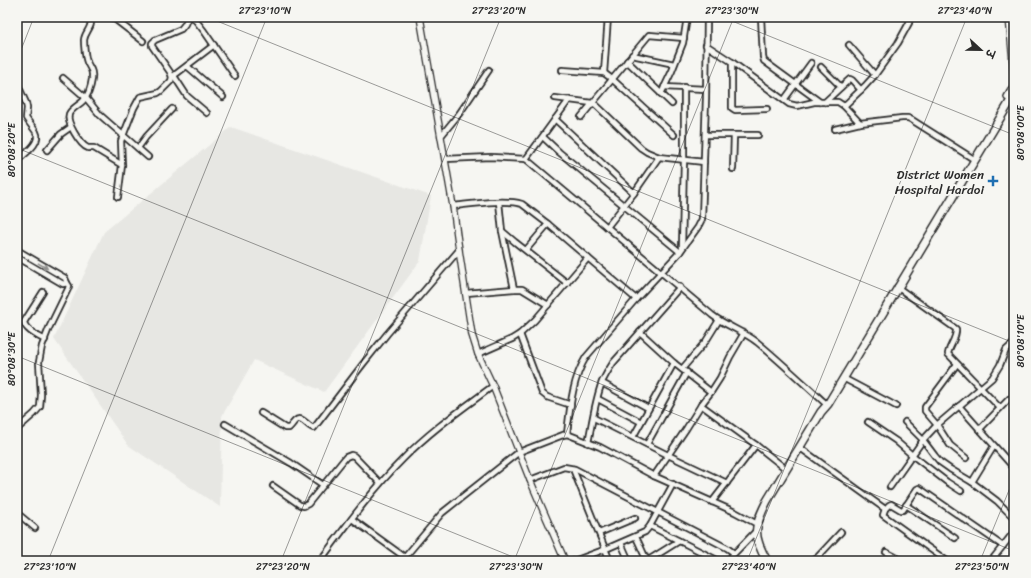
<svg xmlns="http://www.w3.org/2000/svg" width="1031" height="578" font-family="Sriracha,'Playpen Sans Deva',sans-serif">
<rect width="100%" height="100%" fill="#f6f6f2"/>
<filter id="ink" filterUnits="userSpaceOnUse"><feTurbulence type="fractalNoise" baseFrequency=".025" numOctaves="2"/><feDisplacementMap in="SourceGraphic" scale="8" xChannelSelector="R" yChannelSelector="G"/><feConvolveMatrix kernelMatrix="1 2 1 2 8 2 1 2 1" color-interpolation-filters="sRGB"/></filter>
<g filter="url(#ink)">
<path fill="#e7e7e3" d="M231 127 431 196 420 261 324 392 254 360 222 416 220 507 128 445 54 339 104 232Z"/>
<g fill="none" stroke-linecap="round" stroke-linejoin="round">
<g stroke="#2b2b2b" stroke-width="8">
<g id="minor">
<path d="M91 17C93 28 85 31 84 40 84 45 85 57 87 62 90 69 93 70 92 79 91 86 88 96 83 101 79 105 71 109 69 114 66 122 80 145 88 148 90 148 92 148 94 148L122 165"/>
<path d="M112 17 143 41"/>
<path d="M193 17 204 31 235 76"/>
<path d="M761 17 763 57 764 61 820 102"/>
<path d="M706 45 732 62 789 104 797 106 814 102H838L844 106 860 123"/>
<path d="M849 45 875 75"/>
<path d="M632 55 674 64"/>
<path d="M627 61 672 104"/>
<path d="M732 62V108L735 110 767 109"/>
<path d="M187 66 223 97"/>
<path d="M821 67 841 87"/>
<path d="M562 70 604 73 612 79 674 135"/>
<path d="M604 73 608 17"/>
<path d="M174 76 187 96 207 113"/>
<path d="M172 77 214 45"/>
<path d="M63 78 86 98 100 115 148 157"/>
<path d="M17 83 26 103 27 108 26 118C29 123 33 127 36 132 42 143 24 154 17 161"/>
<path d="M664 87 706 89"/>
<path d="M661 94 672 71 683 43 687 17"/>
<path d="M555 98 592 103 596 105 641 148 647 152 659 157 704 162"/>
<path d="M784 100 811 63"/>
<path d="M825 102 841 87 850 79 852 80 861 90"/>
<path d="M844 106 865 86 875 75 898 43 909 23 910 17"/>
<path d="M581 117 649 35 684 38"/>
<path d="M555 119 634 193"/>
<path d="M835 129 860 123 902 118H908L912 120 972 158"/>
<path d="M705 135H758"/>
<path d="M441 136 459 114 489 70"/>
<path d="M543 137 559 152 680 252"/>
<path d="M138 148 146 137 172 109"/>
<path d="M47 150 61 134 71 127"/>
<path d="M445 159 491 157 526 159 712 315C726 326 743 331 757 342 780 361 802 382 824 402L828 404"/>
<path d="M526 159 569 100"/>
<path d="M733 169 734 135"/>
<path d="M17 181 18 185 17 187"/>
<path d="M118 197 122 165 121 141 134 108 140 97 158 93 161 91 171 81 172 77 170 72 152 46V43L155 40 181 29 185 24 188 17"/>
<path d="M499 202 502 231 514 289"/>
<path d="M453 206C473 204 504 199 522 204L548 224 636 299"/>
<path d="M607 227 634 193 659 157"/>
<path d="M502 231 515 242 567 283"/>
<path d="M682 247 684 160V87"/>
<path d="M17 250 65 278 67 283 69 286 68 289 49 328 42 346 39 362 41 395 40 407 34 414 17 429"/>
<path d="M526 250 548 224"/>
<path d="M17 257 63 284 67 283"/>
<path d="M897 287 956 329C957 338 949 346 948 354L1000 408"/>
<path d="M43 292 24 322C25 330 38 336 45 340"/>
<path d="M466 293 514 289H522L548 305"/>
<path d="M640 332 674 363 711 392"/>
<path d="M520 334 542 393 547 397 571 405"/>
<path d="M478 354 512 339 520 334 535 320 588 258"/>
<path d="M957 364 925 407V411L937 425 950 445 966 458"/>
<path d="M682 369 706 341 719 320"/>
<path d="M843 378 896 406"/>
<path d="M602 383 648 408"/>
<path d="M598 399 641 422"/>
<path d="M701 405 756 445 786 469"/>
<path d="M959 406 1014 468"/>
<path d="M261 413 285 428H289C291 426 293 423 295 421 302 414 307 427 314 428L363 364 387 334 459 250"/>
<path d="M594 418 668 455 727 483"/>
<path d="M868 422 896 441 912 455 947 482 961 491"/>
<path d="M905 422 923 440 935 456 940 462 950 469 972 482 997 501 1014 518"/>
<path d="M225 424 291 463 323 485"/>
<path d="M979 430 1009 399"/>
<path d="M567 434C570 408 572 380 586 357L636 299 680 252 698 227 702 219 706 98 707 17"/>
<path d="M633 437 674 363"/>
<path d="M588 443C592 423 595 401 602 382 605 376 609 369 613 363L680 287"/>
<path d="M647 444 687 372"/>
<path d="M799 447 885 509 883 515 947 561"/>
<path d="M573 469 610 561"/>
<path d="M654 476 686 429 701 405 711 392 720 378 730 357 744 333"/>
<path d="M530 480 564 467 575 469 727 548 734 553"/>
<path d="M972 482 994 446"/>
<path d="M273 486 300 505 304 506 308 504 346 457 351 455 354 456 380 483"/>
<path d="M890 487 923 440 937 425 992 378 1000 365 1006 350 1014 343"/>
<path d="M712 502 756 445"/>
<path d="M906 505 955 538"/>
<path d="M885 509 889 505 891 504 901 510H903L917 489 919 488 1003 546"/>
<path d="M17 513 35 528"/>
<path d="M352 519 410 561"/>
<path d="M650 526 719 561"/>
<path d="M599 533 635 518"/>
<path d="M636 537 647 561"/>
<path d="M621 543 629 561"/>
<path d="M886 552 903 561"/>
<path d="M405 557 442 513 519 452 563 435 567 434 600 447 654 476 735 512 757 524"/>
<path d="M320 561C346 526 372 490 403 459 430 431 462 409 493 386"/>
<path d="M574 561 606 549 645 532 650 526 673 484"/>
<path d="M647 561 679 541"/>
<path d="M727 561 756 531"/>
<path d="M814 561 841 532"/>
<path d="M991 561 1014 532"/>
</g>
</g>
<g stroke="#2b2b2b" stroke-width="8">
<g id="tertiary">
<path d="M420 17 453 206 459 250 472 335 478 354 493 386 530 480 565 561"/>
<path d="M1009 17 1014 74"/>
</g>
</g>
<g stroke="#2b2b2b" stroke-width="10">
<g id="primary">
<path d="M1008 97 1014 87"/>
<path d="M767 561C752 535 754 527 767 501L821 412 828 404 1014 95"/>
</g>
</g>
<use href="#minor" stroke="#f6f6f2" stroke-width="4.5"/>
<use href="#tertiary" stroke="#f6f6f2" stroke-width="5.5"/>
<use href="#primary" stroke="#f6f6f2" stroke-width="7"/>
</g>
<defs><path id="oneway-solid" d="M-6-.8H1V-3.2L6.5 0L1 3.2V.8H-6Z"/></defs>
<use fill="#90908e" href="#oneway-solid" transform="translate(43 266) rotate(31)"/>
</g>
<path fill="none" stroke="#2b2b2b" stroke-width="1" stroke-opacity="0.45" d="M207 17 1014 343M722 17 1014 135M17 60 34 17M17 148 1014 551M17 356 523 561M48 561 267 17M281 561 501 17M514 561 734 17M747 561 967 17M980 561 1014 478"/>
<path fill="#1f6fb2" stroke="#f6f6f2" stroke-width="1.5" d="M991 175h4v4h4v4h-4v4h-4v-4h-4v-4h4z"/>
<g text-anchor="middle" stroke-width="4" stroke-linejoin="round" paint-order="stroke">
<g font-size="13" fill="#2b2b2b" stroke="#f6f6f2" text-anchor="end">
<text x="984" y="179">District Women<tspan x="984" dy="15">Hospital Hardoi</tspan></text>
</g>
</g>
<rect width="1031" height="578" fill="none" stroke="#f6f6f2" stroke-width="44"/>
<g transform="translate(981 50) rotate(112)" stroke="#f6f6f2" stroke-width="3" paint-order="stroke">
<path d="M0-3L7 15L0 10L-7 15Z" fill="#2b2b2b"/>
<text y="-6" font-size="11" font-weight="bold" text-anchor="middle" fill="#2b2b2b">उ</text>
</g>
<rect x="22" y="22" width="987" height="534" fill="none" stroke="#2b2b2b" stroke-width="1.5"/>
<g font-size="10" text-anchor="middle" fill="#2b2b2b">
<text x="265" y="14">27°23'10"N</text>
<text x="499" y="14">27°23'20"N</text>
<text x="732" y="14">27°23'30"N</text>
<text x="965" y="14">27°23'40"N</text>
<text transform="translate(1020 133) rotate(-90)" y="4">80°08'00"E</text>
<text transform="translate(11 150) rotate(-90)" y="4">80°08'20"E</text>
<text transform="translate(1020 341) rotate(-90)" y="4">80°08'10"E</text>
<text transform="translate(11 359) rotate(-90)" y="4">80°08'30"E</text>
<text x="50" y="570">27°23'10"N</text>
<text x="283" y="570">27°23'20"N</text>
<text x="516" y="570">27°23'30"N</text>
<text x="749" y="570">27°23'40"N</text>
<text x="982" y="570">27°23'50"N</text>
</g>
</svg>
